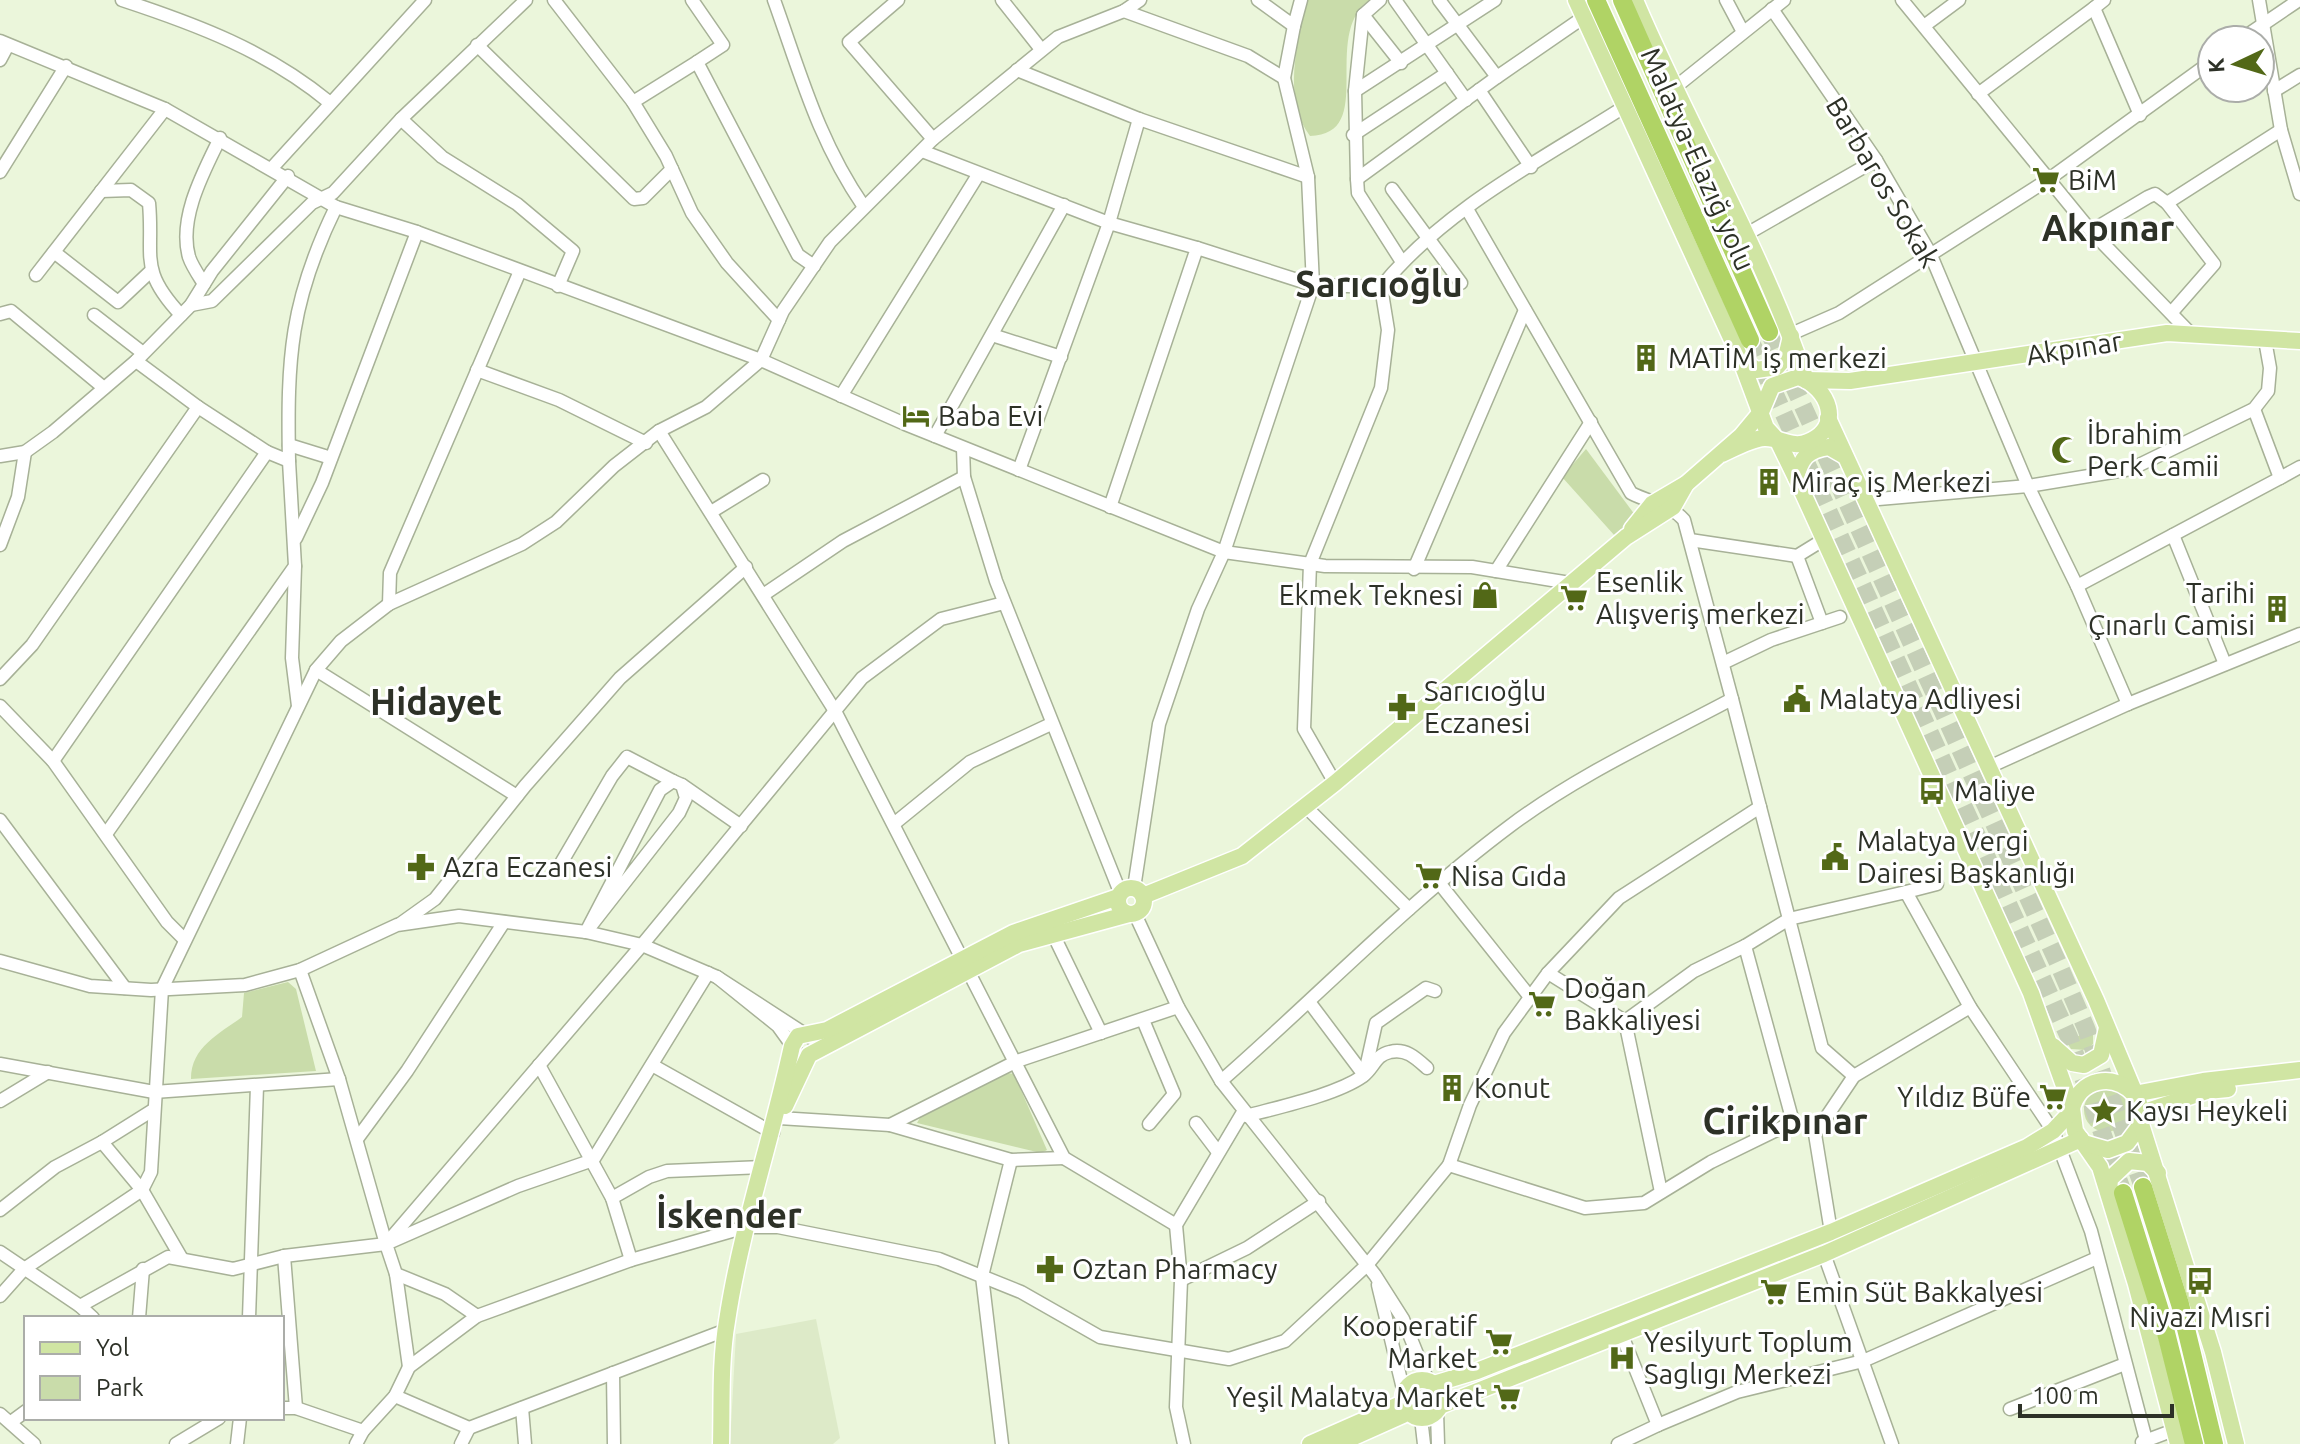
<svg xmlns="http://www.w3.org/2000/svg" width="2300" height="1444" font-family="Ubuntu,sans-serif">
<rect width="100%" height="100%" fill="#ebf6db"/>
<path fill="#ddeac8" d="M816 1319 840 1438 833 1444H730L736 1334Z"/>
<g fill="#c9dcaa">
<path d="M1308 0H1369C1320 37 1378 134 1310 136 1282 99 1297 41 1308 0Z"/>
<path d="M1586 449 1638 519 1615 536 1562 477Z"/>
<path d="M288 982 296 989 316 1071 191 1079C191 1047 219 1034 242 1017L244 993Z"/>
<path d="M2093 1030V1044L2086 1050 2071 1049 2066 1041Z"/>
<path d="M1008 1073 1014 1074 1047 1150 1041 1153 917 1123 922 1114Z"/>
<circle cx="2106" cy="1110" r="22"/>
</g>
<g fill="none" stroke-linecap="round" stroke-linejoin="round">
<g stroke="#c5cfb7" stroke-width="18" stroke-dasharray="18 9" stroke-linecap="butt">
<path d="M1769 332 2058 963 2086 1028 2143 1187"/>
<path d="M1750 340 2069 1037 2123 1193"/>
</g>
<g stroke="#a7b197" stroke-width="15">
<g id="minor">
<path d="M122 0C198 25 267 51 329 102"/>
<path d="M554 0 633 102 666 156 692 213 727 263 779 320"/>
<path d="M692 0 723 45 697 62 798 255 814 266"/>
<path d="M774 0C801 75 818 140 864 207"/>
<path d="M898 0 849 42 933 139"/>
<path d="M1002 0 1040 48"/>
<path d="M1258 0 1294 26 1301 0"/>
<path d="M1380 0 1363 15 1355 91 1357 179 1358 193 1402 262"/>
<path d="M1395 0 1466 100"/>
<path d="M1439 0 1497 77 1584 17"/>
<path d="M1726 0 1743 32"/>
<path d="M1902 0 2091 231 2191 334"/>
<path d="M2104 0 2094 8 2140 115"/>
<path d="M2259 0 2281 130 2300 194"/>
<path d="M1772 9 1876 160 1930 253 2028 486 2077 586 2128 704"/>
<path d="M1124 11 1248 56 1284 78"/>
<path d="M1363 15 1401 63"/>
<path d="M1924 26 1959 0"/>
<path d="M2240 40 2299 0"/>
<path d="M0 41 165 109 336 207 417 232 761 360 905 424 1224 552 1325 566 1472 567 1570 583"/>
<path d="M477 45 634 199 643 198 672 169"/>
<path d="M0 60 8 45"/>
<path d="M1017 70 1139 119 1308 177"/>
<path d="M1673 89 1784 0"/>
<path d="M1479 90 1531 167"/>
<path d="M1355 91 1495 0"/>
<path d="M2274 91 2300 75"/>
<path d="M1978 94 2094 8"/>
<path d="M633 102 697 62"/>
<path d="M401 119 442 157 517 204 573 251 558 286"/>
<path d="M1353 135 1447 73"/>
<path d="M922 151 1109 223 1139 119"/>
<path d="M271 169 425 0"/>
<path d="M0 172 66 66"/>
<path d="M1357 179 1497 77"/>
<path d="M1392 189 1461 283"/>
<path d="M101 191 131 190 149 203C154 257 138 269 181 315"/>
<path d="M2167 203 2214 264 2172 312"/>
<path d="M2091 231 2148 197 2155 194 2167 203 2281 130"/>
<path d="M1745 235 1876 160"/>
<path d="M1197 248 1313 285 1381 287C1444 209 1541 160 1624 107"/>
<path d="M54 252 118 302 152 270"/>
<path d="M36 275 165 109"/>
<path d="M204 284C199 276 192 266 189 257 178 218 204 171 220 138"/>
<path d="M191 305 212 301 312 203 333 193 401 119 526 0"/>
<path d="M0 314 11 311 104 388"/>
<path d="M94 315 143 353"/>
<path d="M1791 334 1839 313 2049 179 2212 61"/>
<path d="M992 335 1061 357"/>
<path d="M477 370 559 400 646 443"/>
<path d="M841 396 978 175"/>
<path d="M198 407 267 452 289 461C287 358 290 301 336 207"/>
<path d="M659 431 835 711 1064 1158 1176 1225"/>
<path d="M935 436 1064 205"/>
<path d="M289 445 331 458"/>
<path d="M963 448 964 477 996 581 1120 892"/>
<path d="M0 456 25 452 53 432 136 361 191 305 212 271 288 176"/>
<path d="M1019 470 1109 223 1197 248 1110 507"/>
<path d="M2280 478 2300 467"/>
<path d="M1867 500 2028 486 2131 469 2254 409 2268 391 2270 368 2265 340"/>
<path d="M711 512 763 480"/>
<path d="M2173 535 2225 664"/>
<path d="M296 538 322 483 417 232"/>
<path d="M1690 540 1797 556 1823 540"/>
<path d="M0 545 18 497 25 452"/>
<path d="M1797 556 1822 623"/>
<path d="M295 566 292 658 298 706"/>
<path d="M1414 569 1525 310"/>
<path d="M1496 571 1591 422"/>
<path d="M2077 586 2280 478 2254 409"/>
<path d="M763 595 843 541 964 477"/>
<path d="M389 604 390 573 520 271"/>
<path d="M1723 663 1771 640 1840 617"/>
<path d="M316 670 517 796"/>
<path d="M0 679 32 645 198 407 136 361"/>
<path d="M0 706 53 761 167 922 185 940"/>
<path d="M53 761 267 452"/>
<path d="M1989 767 2128 704 2300 634"/>
<path d="M673 781 682 785 686 798 679 813 586 932 660 790Z"/>
<path d="M1335 783 1304 729 1310 564 1381 388 1388 330 1381 287"/>
<path d="M682 785 741 826"/>
<path d="M1306 807 1409 909"/>
<path d="M0 820 125 988"/>
<path d="M895 823 970 762 1051 724"/>
<path d="M106 834 295 566 289 461"/>
<path d="M560 865 612 776 627 757 673 781"/>
<path d="M1440 884 1530 997"/>
<path d="M1134 888 1159 724 1198 609 1224 552 1313 285 1308 177 1284 78 1294 26"/>
<path d="M1906 892 1937 884"/>
<path d="M1135 914 1178 1007 1221 1081 1375 1275 1403 1319 1428 1381"/>
<path d="M400 924 435 899 525 786 620 678 746 567"/>
<path d="M1053 934 1101 1033"/>
<path d="M0 961 90 986 151 990 245 985 300 970 397 925 459 916 586 932 642 945 717 977 811 1038"/>
<path d="M300 970 339 1079 386 1244"/>
<path d="M1548 973 1625 1021 1694 971 1745 946"/>
<path d="M717 977 778 1026 796 1051"/>
<path d="M1310 1003 1364 1075"/>
<path d="M1143 1020 1174 1094 1149 1124"/>
<path d="M1625 1021 1661 1192"/>
<path d="M0 1064 154 1092 339 1079"/>
<path d="M539 1065 612 1198 631 1260"/>
<path d="M652 1065 773 1133"/>
<path d="M1366 1068 1376 1023 1426 988 1435 991"/>
<path d="M1854 1076 1822 1048 1789 919 1906 892 1970 1007 2053 1131 2091 1231 2146 1440"/>
<path d="M1221 1081C1317 997 1407 903 1510 826 1578 775 1657 739 1732 699L1684 520C1670 504 1650 503 1631 493L1467 209"/>
<path d="M0 1101 48 1072"/>
<path d="M1246 1116C1279 1107 1336 1095 1363 1076 1374 1068 1375 1055 1390 1052 1406 1048 1416 1058 1427 1068"/>
<path d="M779 1118 890 1125 1017 1061 1178 1007"/>
<path d="M1196 1123 1218 1152"/>
<path d="M890 1125 1011 1160 1064 1158"/>
<path d="M357 1139 407 1071 504 922"/>
<path d="M102 1142 153 1110"/>
<path d="M1449 1165 1470 1105 1504 1033 1548 973 1619 898 1760 807"/>
<path d="M612 1198 649 1177 667 1171 763 1167"/>
<path d="M0 1210 55 1167 102 1142 142 1190 182 1259"/>
<path d="M0 1252 80 1306 168 1257 233 1269 284 1256 386 1244 642 945 862 678 941 619 1004 603"/>
<path d="M284 1256 296 1408"/>
<path d="M396 1274 409 1367"/>
<path d="M1181 1280 1247 1248 1319 1201"/>
<path d="M1378 1285 1404 1393"/>
<path d="M0 1296 24 1269 142 1190 151 1172 162 989 316 670 341 641 389 604 522 544 556 522 614 466 659 431 706 407 761 360 783 311 830 242 933 139 1058 37 1124 11 1140 0"/>
<path d="M80 1306 93 1318"/>
<path d="M477 1316 445 1294 396 1274 386 1244 518 1186 593 1160 708 973"/>
<path d="M139 1318 143 1269"/>
<path d="M249 1318 257 1086"/>
<path d="M613 1373 614 1444"/>
<path d="M395 1396 469 1428 726 1330"/>
<path d="M282 1408H296L363 1431 356 1444"/>
<path d="M522 1408 525 1444"/>
<path d="M2010 1409 2125 1364"/>
<path d="M1437 1412 1438 1444"/>
<path d="M0 1414 34 1444"/>
<path d="M1421 1418 1424 1444"/>
<path d="M11 1422 26 1411"/>
<path d="M1658 1425 1737 1392 1863 1361 2097 1258"/>
<path d="M363 1431 395 1396 409 1367 477 1316 631 1260 746 1227H778L939 1259 1021 1292 1100 1337 1229 1359 1285 1341 1367 1265 1449 1165 1585 1208 1644 1203 1711 1162 1793 1122 1745 946 1789 919 1732 699"/>
<path d="M2142 1442 2174 1430"/>
<path d="M176 1444 219 1418"/>
<path d="M237 1444 240 1418"/>
<path d="M461 1444 469 1428"/>
<path d="M1002 1444 982 1276 1011 1160"/>
<path d="M1184 1444 1176 1407 1181 1280 1176 1225 1243 1112"/>
<path d="M1618 1444 1658 1425 1621 1333"/>
<path d="M1892 1444 1824 1254 1831 1232 1815 1134 1854 1076 1970 1007"/>
</g>
</g>
<g stroke="#fff" stroke-width="19">
<g id="major">
<path d="M1576 0 1738 353 1766 428 1778 441 1796 478 2031 993 2072 1108 2075 1131 2100 1167 2136 1284 2178 1444"/>
<path d="M1635 0C1689 128 1762 249 1806 380"/>
<path d="M1741 358 1756 370 1777 367 1786 357 1791 336"/>
<path d="M1806 380 1850 381 2167 333 2300 341"/>
<path d="M1828 418 2096 1000 2139 1103V1127L2127 1143 2108 1150 2087 1144"/>
<path d="M1796 478C1801 458 1807 450 1829 447L1843 455"/>
<path d="M1632 529 1652 504 1686 484 1741 436 1761 412 1772 386 1798 377C1829 387 1844 427 1808 442 1792 449 1780 437 1764 438 1751 439 1735 448 1722 454"/>
<circle cx="1131" cy="901" r="13"/>
<path d="M1143 896 1242 856 1335 783 1626 537 1673 507 1686 484"/>
<path d="M2053 1046 2072 1063 2084 1065 2101 1055 2107 1028"/>
<path d="M2134 1094 2203 1081 2300 1070"/>
<path d="M785 1106 809 1055 1019 944 1129 914"/>
<path d="M2072 1108C2080 1079 2113 1072 2134 1094"/>
<path d="M2141 1113 2207 1091 2228 1089"/>
<path d="M2140 1121 2213 1352 2236 1444"/>
<path d="M2109 1192 2110 1179 2129 1161 2148 1163 2158 1173"/>
<circle cx="1422" cy="1399" r="19"/>
<path d="M1434 1384 1477 1371 1831 1232 2027 1147 2053 1131 2071 1112"/>
<path d="M1440 1406 1824 1254 2081 1139"/>
<path d="M721 1444C722 1404 720 1361 727 1321 741 1228 772 1138 792 1046L798 1036 827 1030 1013 933 1118 897"/>
<path d="M1310 1444 1403 1403"/>
<path d="M1338 1444 1403 1415"/>
</g>
</g>
<g stroke="#fff" stroke-width="21">
<g id="highway">
<path d="M1596 0 1750 340"/>
<path d="M1622 0 1769 332"/>
<path d="M2143 1187 2180 1304 2214 1444"/>
<path d="M2123 1193 2162 1317 2194 1444"/>
</g>
</g>
<use href="#minor" stroke="#fff" stroke-width="12"/>
<use href="#major" stroke="#d0e5a3" stroke-width="16"/>
<use href="#highway" stroke="#b0d365" stroke-width="18"/>
</g>
<defs>
<g id="supermarket-bare" transform="scale(2.16)"><path d="M-6-5.5h2.5l.6 2H6L4.5 2H-2.5L-4.4-4H-6ZM-1.5 3.2a1.3 1.3 0 1 0 .1 0ZM3 3.2a1.3 1.3 0 1 0 .1 0Z" fill="#526817" stroke="#fff" stroke-width="2.5" paint-order="stroke"/></g>
<g id="building-bare" transform="scale(2.16)"><path d="M-4-6H4V6H1V3H-1V6H-4ZM-2.5-4.3h1.7v1.8h-1.7ZM.8-4.3h1.7v1.8H.8ZM-2.5-1h1.7V.8h-1.7ZM.8-1h1.7V.8H.8Z" fill="#526817" stroke="#fff" stroke-width="2.5" paint-order="stroke"/></g>
<g id="hotel-bare" transform="scale(2.16)"><path d="M-6-4.5h1.5V1H6V5H4.5V3h-9V5H-6ZM-4 0a1.8 1.8 0 1 1 3.6 0ZM.5 0V-2.5h3Q6-2.5 6 0Z" fill="#526817" stroke="#fff" stroke-width="2.5" paint-order="stroke"/></g>
<g id="mosque-bare" transform="scale(2.16)"><path d="M3.5-4.9A6 6 0 1 0 3.5 4.9A5 5 0 1 1 3.5-4.9Z" fill="#526817" stroke="#fff" stroke-width="2.5" paint-order="stroke"/></g>
<g id="shop-bare" transform="scale(2.16)"><path d="M-5-2.5h2.3a2.7 3.5 0 0 1 5.4 0H5L5.5 6h-11ZM-1.5-2.5h3a1.5 2.3 0 0 0-3 0Z" fill="#526817" stroke="#fff" stroke-width="2.5" paint-order="stroke"/></g>
<g id="civic-bare" transform="scale(2.16)"><path d="M-.6-6.5H3V-4.5H.6V-3L4-1V1h2V6H-6V1h2V-1L-.6-3ZM-1.2 2.5V6h2.4V2.5Z" fill="#526817" stroke="#fff" stroke-width="2.5" paint-order="stroke"/></g>
<g id="pharmacy-bare" transform="scale(2.16)"><path d="M-2-6h4v4h4v4h-4v4h-4v-4h-4v-4h4Z" fill="#526817" stroke="#fff" stroke-width="2.5" paint-order="stroke"/></g>
<g id="bus-bare" transform="scale(2.16)"><path d="M-5-6H5V4H4V6H2V4H-2V6H-4V4H-5ZM-3.5-4V0h7V-4ZM-3.5 1.2v1.5H-2V1.2ZM2 1.2v1.5H3.5V1.2Z" fill="#526817" stroke="#fff" stroke-width="2.5" paint-order="stroke"/></g>
<g id="sight-bare" transform="scale(2.16)"><path d="M0-6L1.8-2.2L6-1.7L2.9 1.2L3.7 5.4L0 3.3L-3.7 5.4L-2.9 1.2L-6-1.7L-1.8-2.2Z" fill="#526817" stroke="#fff" stroke-width="2.5" paint-order="stroke"/></g>
<g id="hospital-bare" transform="scale(2.16)"><path d="M-5-5h3v3.5h4V-5h3V5h-3V1.5h-4V5h-3Z" fill="#526817" stroke="#fff" stroke-width="2.5" paint-order="stroke"/></g>
</defs>
<g fill-rule="evenodd">
<use href="#supermarket-bare" x="2046" y="180"/>
<use href="#building-bare" x="1646" y="358"/>
<use href="#hotel-bare" x="916" y="416"/>
<use href="#mosque-bare" x="2065" y="450"/>
<use href="#building-bare" x="1769" y="482"/>
<use href="#shop-bare" x="1485" y="595"/>
<use href="#supermarket-bare" x="1574" y="598"/>
<use href="#building-bare" x="2277" y="609"/>
<use href="#civic-bare" x="1797" y="699"/>
<use href="#pharmacy-bare" x="1402" y="707"/>
<use href="#bus-bare" x="1932" y="791"/>
<use href="#civic-bare" x="1835" y="857"/>
<use href="#pharmacy-bare" x="421" y="867"/>
<use href="#supermarket-bare" x="1429" y="876"/>
<use href="#supermarket-bare" x="1542" y="1004"/>
<use href="#building-bare" x="1452" y="1088"/>
<use href="#supermarket-bare" x="2053" y="1097"/>
<use href="#sight-bare" x="2104" y="1111"/>
<use href="#pharmacy-bare" x="1050" y="1269"/>
<use href="#bus-bare" x="2200" y="1281"/>
<use href="#supermarket-bare" x="1774" y="1292"/>
<use href="#supermarket-bare" x="1499" y="1342"/>
<use href="#hospital-bare" x="1622" y="1358"/>
<use href="#supermarket-bare" x="1507" y="1397"/>
</g>
<g text-anchor="middle" stroke-width="6" stroke-linejoin="round" paint-order="stroke">
<g font-size="28" fill="#2d3127" stroke="#fff">
<text transform="translate(1698 159) rotate(66)" y="10">Malatya-Elazığ yolu</text>
<text transform="translate(1883 182) rotate(59)" y="10">Barbaros Sokak</text>
<text transform="translate(2074 348) rotate(-9)" y="10">Akpınar</text>
</g>
<g font-size="28" fill="#2d3127" stroke="#fff" text-anchor="start">
<text x="2068" y="190">BiM</text>
<text x="1668" y="368">MATİM iş merkezi</text>
<text x="938" y="426">Baba Evi</text>
<text x="2087" y="444">İbrahim<tspan x="2087" dy="32">Perk Camii</tspan></text>
<text x="1791" y="492">Miraç iş Merkezi</text>
<text x="1596" y="592">Esenlik<tspan x="1596" dy="32">Alışveriş merkezi</tspan></text>
<text x="2255" y="603" text-anchor="end">Tarihi<tspan x="2255" dy="32">Çınarlı Camisi</tspan></text>
<text x="1463" y="605" text-anchor="end">Ekmek Teknesi</text>
<text x="1424" y="701">Sarıcıoğlu<tspan x="1424" dy="32">Eczanesi</tspan></text>
<text x="1819" y="709">Malatya Adliyesi</text>
<text x="1954" y="801">Maliye</text>
<text x="1857" y="851">Malatya Vergi<tspan x="1857" dy="32">Dairesi Başkanlığı</tspan></text>
<text x="443" y="877">Azra Eczanesi</text>
<text x="1451" y="886">Nisa Gıda</text>
<text x="1564" y="998">Doğan<tspan x="1564" dy="32">Bakkaliyesi</tspan></text>
<text x="1474" y="1098">Konut</text>
<text x="2031" y="1107" text-anchor="end">Yıldız Büfe</text>
<text x="2126" y="1121">Kaysı Heykeli</text>
<text x="1072" y="1279">Oztan Pharmacy</text>
<text x="1796" y="1302">Emin Süt Bakkalyesi</text>
<text x="2200" y="1327" text-anchor="middle">Niyazi Mısri</text>
<text x="1477" y="1336" text-anchor="end">Kooperatif<tspan x="1477" dy="32">Market</tspan></text>
<text x="1644" y="1352">Yesilyurt Toplum<tspan x="1644" dy="32">Saglıgı Merkezi</tspan></text>
<text x="1485" y="1407" text-anchor="end">Yeşil Malatya Market</text>
</g>
<g font-size="36" font-weight="bold" fill="#2d3127" stroke="#fff">
<text x="2108" y="241">Akpınar</text>
<text x="1379" y="297">Sarıcıoğlu</text>
<text x="436" y="715">Hidayet</text>
<text x="1785" y="1134">Cirikpınar</text>
<text x="729" y="1228">İskender</text>
</g>
</g>
<rect x="24" y="1316" width="260" height="104" fill="#ffffff" stroke="#abada9" stroke-width="2"/>
<rect x="40" y="1342" width="40" height="12" fill="#d0e5a3" stroke="#abada9" stroke-width="2"/>
<text x="96" y="1356" font-size="24" fill="#2d3127">Yol</text>
<rect x="40" y="1376" width="40" height="24" fill="#c9dcaa" stroke="#abada9" stroke-width="2"/>
<text x="96" y="1396" font-size="24" fill="#2d3127">Park</text>
<g transform="translate(2236 64) rotate(266)"><circle r="38" fill="#ffffff" stroke="#abada9" stroke-width="2"/>
<path d="M0-6L14 30L0 20L-14 30Z" fill="#526817"/>
<text y="-12" font-size="22" font-weight="bold" text-anchor="middle" fill="#2d3127">K</text>
</g>
<path d="M2020 1404v12h152v-12" fill="none" stroke="#2d3127" stroke-width="4"/>
<text x="2032" y="1404" font-size="24" fill="#2d3127" stroke="#ffffff" stroke-width="6" paint-order="stroke">100 m</text>
</svg>
